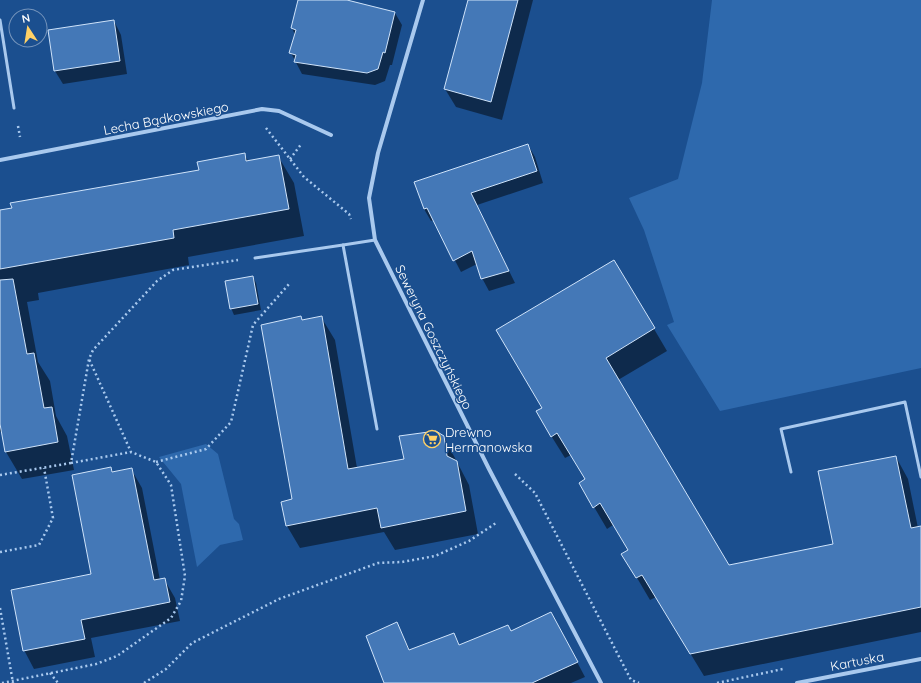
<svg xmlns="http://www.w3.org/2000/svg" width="921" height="683" font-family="Quicksand,sans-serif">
<rect width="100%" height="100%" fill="#1b4f8f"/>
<g fill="#2e69ad">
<path d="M712 0H921V368L720 411 667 325 674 322 644 230 629 198 678 179 702 83Z"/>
<path d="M206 444 218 454 234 519 239 524 243 540 220 545 197 567 181 484 159 457Z"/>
</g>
<g fill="#0007">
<path d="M299 0H345L395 13 402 25 392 65H390L385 81 375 85 302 74 291 53 295 35 292 28Z"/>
<path d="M469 0H533L502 120 456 107 445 89Z"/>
<path d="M114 21 121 35 127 74 63 84 55 71Z"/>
<path d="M528 145 535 157 543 183 477 205 515 283 489 291 482 278 477 264 461 272 434 220 431 221 424 209Z"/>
<path d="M244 154 249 162 278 156 294 183 304 236 188 257 189 265 38 293 39 300 27 302 38 362 50 381 56 416 67 436 74 470 22 479 6 452 4 437 0 431V211L200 171Z"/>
<path d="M614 261 667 351 618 380 729 566 834 545 896 457 908 479 918 528 921 527V632L704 676 656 597 650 600 623 554 629 551 613 525 607 529 580 483 586 480 571 455 565 458 550 434 544 408Z"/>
<path d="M253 277 256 283 261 310 234 315 231 308Z"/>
<path d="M300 317 302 320 321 317 335 340 357 468 405 460 444 437 469 485 478 534 395 550 384 532 300 548 287 526 293 500Z"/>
<path d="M111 468 113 472 131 469 142 488 160 580 164 579 175 598 180 621 91 638 95 657 34 669 24 650 93 575Z"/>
<path d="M396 623 410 650 454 635 460 646 559 628 585 677 571 683H385Z"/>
</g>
<g fill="#4478b7" stroke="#cfe3fa">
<path d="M298 0H347L395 12 385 53 383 52 378 69 367 73 294 62 296 55 289 53 296 30 291 28Z"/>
<path d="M468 0H518L491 102 444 89Z"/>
<path d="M114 20 120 61 54 71 48 30Z"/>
<path d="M528 144 537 171 471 193 509 271 481 279 472 251 453 261 427 208 424 209 414 182Z"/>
<path d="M245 153 246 161 279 155 289 209 173 230 174 238 0 269V210L12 208 10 203 199 170 197 162Z"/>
<path d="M614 260 655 328 606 358 729 565 833 544 818 471 896 456 911 528 921 526V607L690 654 642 575 636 578 621 554 628 550 600 503 593 508 579 483 585 479 557 433 551 437 536 411 542 408 496 330Z"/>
<path d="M253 276 258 304 230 309 225 281Z"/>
<path d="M13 279 27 354 34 353 44 408 52 407 58 442 5 452 0 424V280Z"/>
<path d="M301 316 302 320 322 316 348 469 404 459 399 436 436 431 444 436 447 456 457 461 466 511 381 528 377 508 286 526 281 502 292 499 261 325Z"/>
<path d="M111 467 112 472 132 468 154 580 165 578 170 602 81 620 85 639 23 651 11 590 91 574 72 475Z"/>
<path d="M551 612 578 662 532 683H384L366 636 397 622 409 650 454 633 459 645 508 625 511 631Z"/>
</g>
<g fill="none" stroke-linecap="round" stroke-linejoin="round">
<g stroke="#a9c9ee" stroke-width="2.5" stroke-dasharray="2 3" stroke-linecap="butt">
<path d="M18 126 20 137"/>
<path d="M266 128 304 177 349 214 351 219"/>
<path d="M290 159 302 143"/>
<path d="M156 462 206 449 231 422 253 325 289 284"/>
<path d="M71 463 131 452"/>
<path d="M515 474 535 493 631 680 639 683"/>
<path d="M0 475 71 463 89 359 93 350 157 281 173 270 238 260"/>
<path d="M0 552 39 545 53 518 44 468"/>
<path d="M0 608 13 683"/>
<path d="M50 673 58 683"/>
<path d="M2 683 96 664 117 656 171 618 181 601 185 576 171 485 156 462 131 452 89 359"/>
<path d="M144 683 166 669 192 643 279 599 378 563 402 562 435 556 469 541 496 523"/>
<path d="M717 683 783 669"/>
</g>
<g stroke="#a9c9ee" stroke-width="3">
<path d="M0 20 14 108"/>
<path d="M343 245 375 240"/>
<path d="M255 258 343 245 377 429"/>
<path d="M791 472 781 429 905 402 921 477"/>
</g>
<g stroke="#a9c9ee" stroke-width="4">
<path d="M423 0 378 153 369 198 375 240 489 469 601 683"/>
<path d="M0 160 262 109 279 111 331 135"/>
<path d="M797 683 921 659"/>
</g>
</g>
<defs>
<g id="supermarket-ring" transform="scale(0.9)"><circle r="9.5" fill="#1b4f8f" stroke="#ffd166" stroke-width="1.5"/><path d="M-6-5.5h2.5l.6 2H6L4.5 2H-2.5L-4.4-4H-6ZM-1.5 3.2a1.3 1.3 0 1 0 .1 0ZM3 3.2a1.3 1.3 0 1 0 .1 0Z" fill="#ffd166"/></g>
</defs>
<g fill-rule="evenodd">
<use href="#supermarket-ring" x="432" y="439"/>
</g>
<g text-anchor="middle" stroke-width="3" stroke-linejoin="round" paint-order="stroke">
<g font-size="13" fill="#fff" stroke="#1b4f8f">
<text transform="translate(166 118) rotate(-11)" y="5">Lecha Bądkowskiego</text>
<text transform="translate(434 337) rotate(64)" y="5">Seweryna Goszczyńskiego</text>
<text transform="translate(857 661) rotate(-11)" y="5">Kartuska</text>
</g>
<g font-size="13" fill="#fff" stroke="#1b4f8f" text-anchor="start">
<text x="445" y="437">Drewno<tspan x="445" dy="15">Hermanowska</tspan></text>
</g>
</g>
<g transform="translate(28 28) rotate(348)"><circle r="19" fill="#1b4f8f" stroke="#7695bc"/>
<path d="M0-3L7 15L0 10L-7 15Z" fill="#ffd166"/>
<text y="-6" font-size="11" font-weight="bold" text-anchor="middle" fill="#ffffff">N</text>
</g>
</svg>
